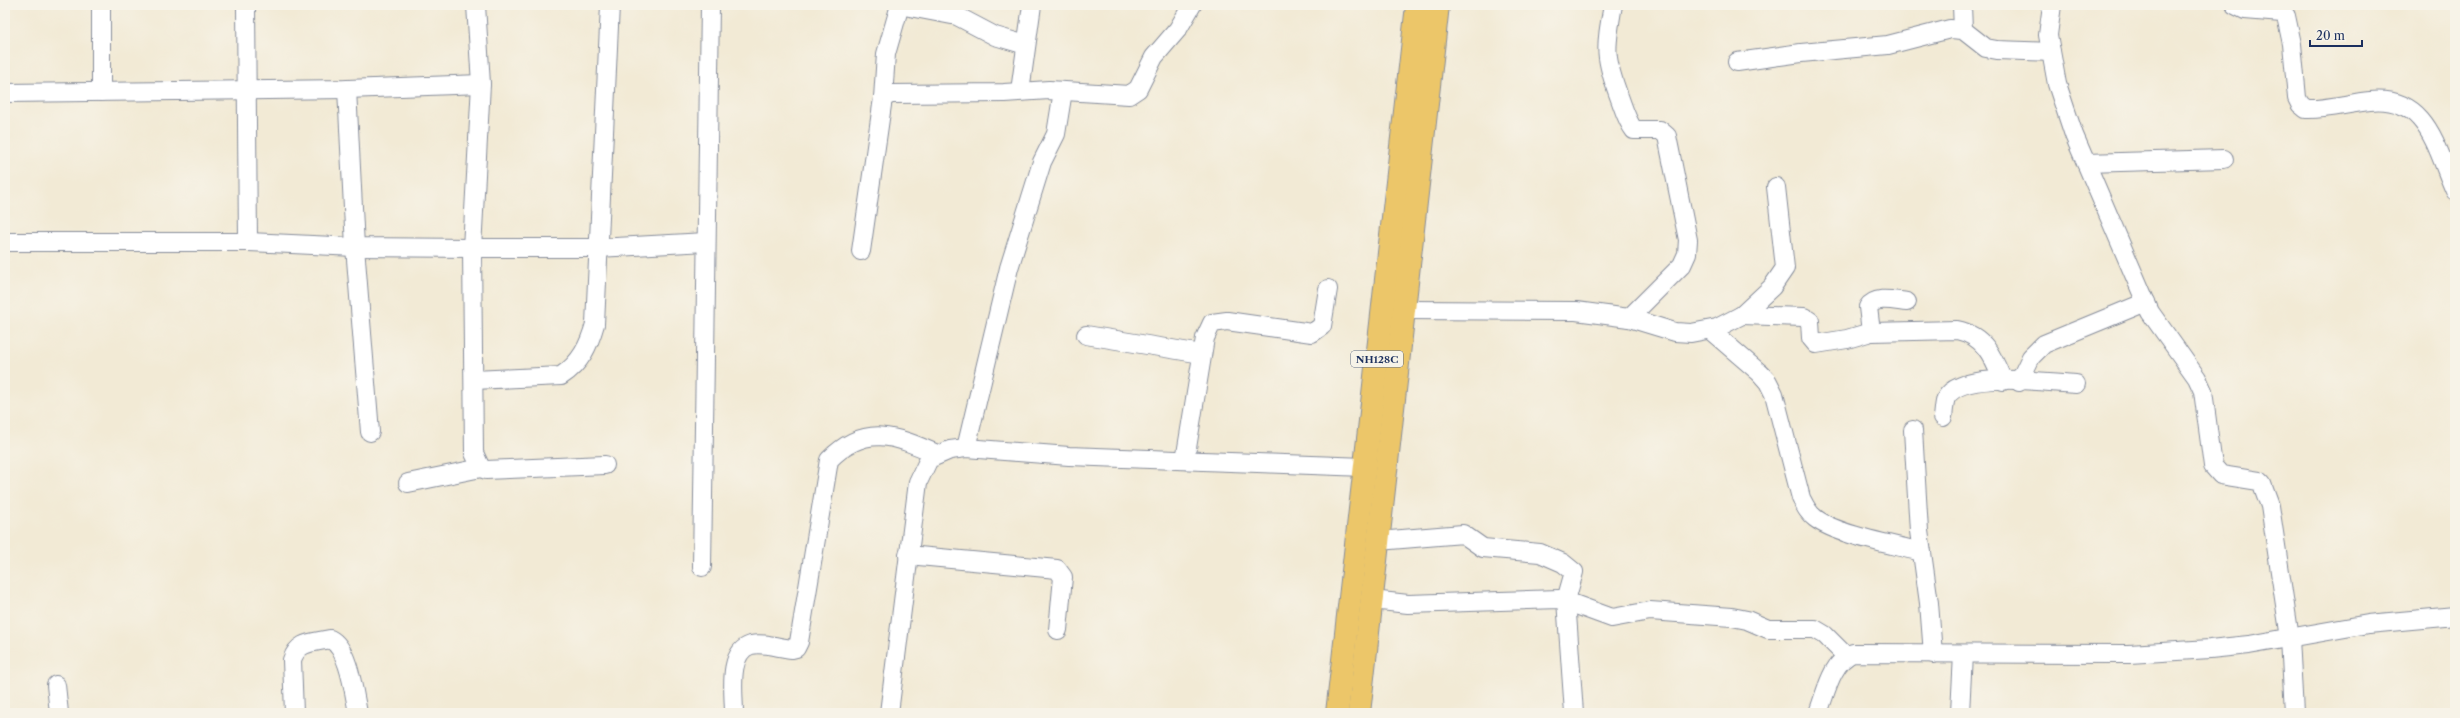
<svg xmlns="http://www.w3.org/2000/svg" width="2460" height="718" font-family="'Libre Caslon Text',serif">
<rect width="100%" height="100%" fill="#f7f3e8"/>
<filter id="ink" filterUnits="userSpaceOnUse"><feTurbulence type="fractalNoise" baseFrequency=".025" numOctaves="2"/><feDisplacementMap in="SourceGraphic" scale="8" xChannelSelector="R" yChannelSelector="G"/><feConvolveMatrix kernelMatrix="1 2 1 2 8 2 1 2 1" color-interpolation-filters="sRGB"/></filter>
<filter id="wash" filterUnits="userSpaceOnUse"><feTurbulence type="fractalNoise" baseFrequency=".012" numOctaves="4" result="noise"/><feDisplacementMap in="SourceGraphic" scale="16" xChannelSelector="R" yChannelSelector="G"/><feGaussianBlur stdDeviation="0.9" result="paint"/><feColorMatrix in="noise" values="0 0 0 0 0 0 0 0 0 0 0 0 0 0 0 0 0 1.4 0 .05"/><feComposite in="paint" operator="in"/></filter>
<g filter="url(#wash)">
<rect width="100%" height="100%" fill="#f2ead5"/>
</g>
<g filter="url(#ink)">
<g fill="none" stroke-linecap="round" stroke-linejoin="round">
<g stroke="#868c9a" stroke-width="20">
<g id="minor">
<path d="M246 5 248 242"/>
<path d="M476 5 481 84 472 248 474 453 481 468 486 470 605 465"/>
<path d="M899 5 957 16 995 36 1026 45"/>
<path d="M1613 5C1605 49 1604 57 1620 99 1624 110 1627 121 1634 130H1660L1667 136 1688 240 1687 254 1682 265 1629 318"/>
<path d="M1962 5 1963 30"/>
<path d="M2052 5 2048 35 2057 84 2074 135 2150 312 2197 378 2203 391 2213 466 2221 475 2259 481 2262 484 2270 506 2290 638 2294 713"/>
<path d="M2235 5 2245 10 2282 13 2286 16 2292 44 2297 98 2300 104 2306 109C2327 110 2349 103 2370 101 2428 95 2436 149 2455 191"/>
<path d="M1737 62 1801 53 1888 45 1950 29 1963 30 1986 48 1997 50 2051 52"/>
<path d="M347 89 355 247 370 432"/>
<path d="M1020 91 1032 5"/>
<path d="M101 92V5"/>
<path d="M5 93 347 89 481 84"/>
<path d="M883 98 886 54 900 5"/>
<path d="M2086 163 2224 159"/>
<path d="M5 242H248L355 247 472 248H598L706 242"/>
<path d="M861 251 883 98 891 94 1004 93 1049 90 1129 95 1138 89 1154 57 1178 29 1192 5"/>
<path d="M1405 310 1576 311 1629 318 1675 332 1691 333 1717 328 1742 315 1772 287 1785 268 1776 187"/>
<path d="M1742 315 1804 317 1810 321 1811 338 1816 344 1847 339 1871 332 1957 330C1985 336 1993 357 2003 381"/>
<path d="M1710 330 1760 373 1768 382 1774 394 1801 498C1805 506 1808 513 1815 518 1837 535 1894 545 1922 552"/>
<path d="M1871 332 1868 307C1876 295 1895 301 1907 302"/>
<path d="M1086 335 1202 354"/>
<path d="M474 380 561 376C581 363 589 345 595 324L610 5"/>
<path d="M2019 382 2031 357 2044 344 2146 302"/>
<path d="M1943 417C1944 411 1944 403 1946 398 1961 369 2048 383 2076 384"/>
<path d="M1913 430 1919 531 1929 603 1933 654"/>
<path d="M966 448 1009 268 1042 162 1056 134 1063 91"/>
<path d="M1185 460 1205 338 1212 323 1227 321 1312 333 1322 326 1328 289"/>
<path d="M408 483 481 468"/>
<path d="M1378 541 1463 534 1483 548 1540 553 1563 563 1574 572 1566 600 1574 713"/>
<path d="M908 555 1057 569 1063 577 1058 630"/>
<path d="M702 567 710 5"/>
<path d="M1372 600 1408 604 1560 599 1612 618 1650 611 1732 617 1747 620 1768 629H1815L1825 635 1846 656"/>
<path d="M56 685 59 713"/>
<path d="M294 713 292 660C298 641 312 643 330 639 349 648 354 694 358 713"/>
<path d="M734 713C734 694 727 652 751 645 763 642 780 648 792 649L796 648 799 642 829 460C865 423 896 436 937 454"/>
<path d="M889 713 918 482 929 459 950 450 966 448 1069 456 1365 467"/>
<path d="M1818 713C1826 693 1831 662 1853 653L2129 654 2210 649 2249 645 2368 624 2455 616"/>
<path d="M1960 713 1963 654"/>
</g>
</g>
<g stroke="#868c9a" stroke-width="24">
<g id="highway">
<path d="M1337 713 1417 5"/>
<path d="M1359 713 1438 5"/>
</g>
</g>
<use href="#minor" stroke="#fff" stroke-width="18"/>
<use href="#highway" stroke="#ecc669" stroke-width="22"/>
</g>
</g>
<g text-anchor="middle" stroke-width="3.5" stroke-linejoin="round" paint-order="stroke">
<rect fill="#f7f3e8" stroke="#5d6a87" stroke-width="1" x="1351" y="351" width="52" height="16" rx="3"/>
<g font-size="10" font-weight="bold" fill="#1b2f5e">
<text x="1377" y="363">NH128C</text>
</g>
</g>
<rect width="2460" height="718" fill="none" stroke="#f7f3e8" stroke-width="20"/>
<path d="M2310 40v6h52v-6" fill="none" stroke="#1b2f5e" stroke-width="2"/>
<text x="2316" y="40" font-size="12" fill="#1b2f5e" stroke="#f7f3e8" stroke-width="3" paint-order="stroke">20 m</text>
</svg>
